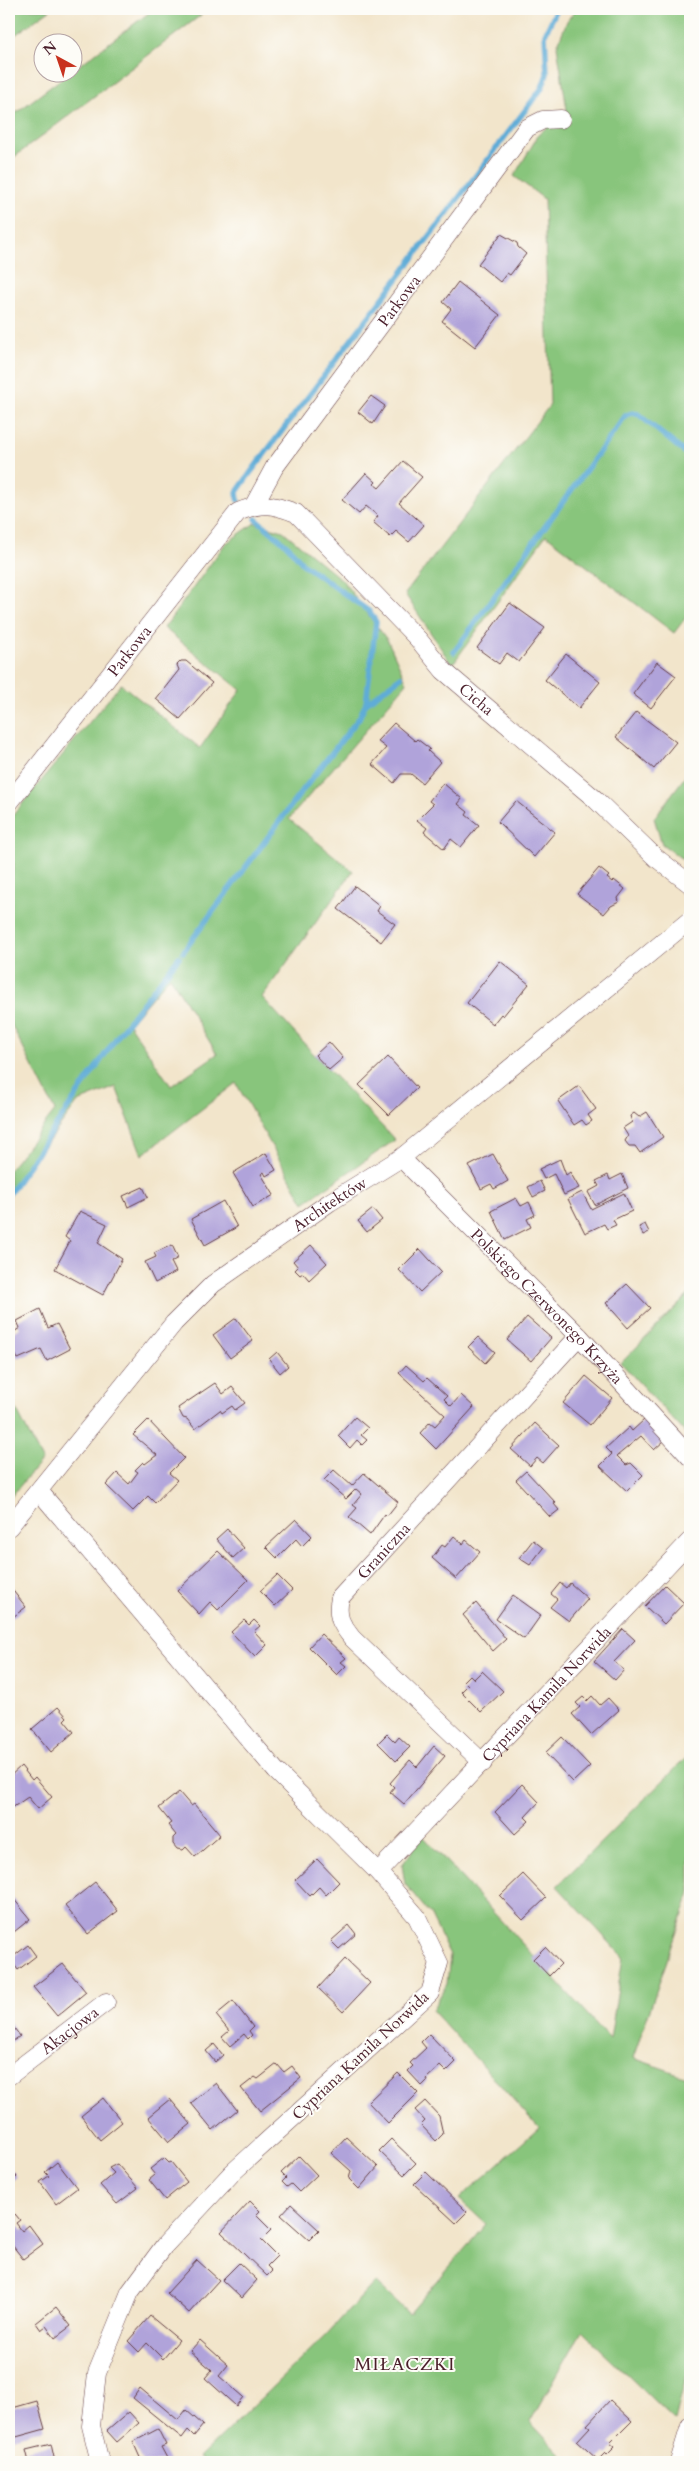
<svg xmlns="http://www.w3.org/2000/svg" width="699" height="2471" font-family="Cardo,serif">
<rect width="100%" height="100%" fill="#fdfcf7"/>
<filter id="ink" filterUnits="userSpaceOnUse"><feTurbulence type="fractalNoise" baseFrequency=".02" numOctaves="2"/><feDisplacementMap in="SourceGraphic" scale="10" xChannelSelector="R" yChannelSelector="G"/><feConvolveMatrix kernelMatrix="1 2 1 2 8 2 1 2 1" color-interpolation-filters="sRGB"/></filter>
<filter id="wash" filterUnits="userSpaceOnUse"><feTurbulence type="fractalNoise" baseFrequency=".0096" numOctaves="4" result="noise"/><feDisplacementMap in="SourceGraphic" scale="20" xChannelSelector="R" yChannelSelector="G"/><feGaussianBlur stdDeviation="1.12" result="paint"/><feColorMatrix in="noise" values="0 0 0 0 0 0 0 0 0 0 0 0 0 0 0 0 0 1.4 0 .05"/><feComposite in="paint" operator="in"/></filter>
<g filter="url(#wash)">
<rect width="100%" height="100%" fill="#f2e5cb"/>
<g fill="#88c57c" stroke="#697254" fill-rule="evenodd">
<path d="M9 9H51L15 35 9 26Z"/>
<path d="M154 9H209L9 161V118L69 73 72 72 73 70Z"/>
<path d="M576 9H690V612L674 633 546 535 452 665 405 594 550 405 544 199 514 176 539 134 567 110 557 46 567 21Z"/>
<path d="M255 523 283 531 343 581 388 641 407 683 289 819 353 871 262 997 311 1051 395 1140 304 1203 236 1083 142 1155 116 1087 78 1102 9 1194V1170L55 1111 9 1020V890L14 864 9 854V820L121 684 200 748 241 690 164 628 225 544ZM170 976 217 1054 171 1086 129 1024Z"/>
<path d="M690 770V865L662 844 654 818Z"/>
<path d="M690 1293V1438L621 1363Z"/>
<path d="M9 1395 42 1460 9 1499Z"/>
<path d="M690 1754V1894L633 2058 690 2078V2361L675 2421 582 2331 530 2422 568 2462H204L199 2458 326 2335 375 2282 409 2314 486 2224 459 2199 539 2128 432 2010 447 1984 450 1955 430 1914 405 1884 402 1865 423 1836 610 2039 623 1957 557 1886Z"/>
</g>
<g fill="none" stroke-linecap="round" stroke-linejoin="round">
<g stroke="#5eacd7" stroke-width="5.5">
<path d="M238 500 237 492 251 472 542 88 547 74 545 34 557 9"/>
<path d="M454 652 626 415 632 413 638 414 690 457"/>
<path d="M366 703 401 677"/>
<path d="M183 952 299 795 359 718 366 703 376 622 370 612 303 564 289 547 256 519"/>
<path d="M9 1194 121 1031 179 957"/>
</g>
</g>
<g id="blocks">
<g fill="#b0a3da">
<path d="M501 234 517 243 518 247 526 254 510 275 507 273 500 282 478 264Z"/>
<path d="M458 282 500 315 475 347 442 321 451 309 443 302Z"/>
<path d="M371 396 385 406 373 424 358 412Z"/>
<path d="M403 461 422 477 399 503 424 525 409 542 396 531 390 537 373 522 378 516 366 506 359 514 342 500 366 473 376 482 374 484 379 488Z"/>
<path d="M510 603 545 628 519 662 507 653 499 664 477 648Z"/>
<path d="M566 654 600 682 579 708 545 680Z"/>
<path d="M181 661H186L212 683 180 719 156 699 179 670 177 665Z"/>
<path d="M657 662 676 676 651 708 633 694Z"/>
<path d="M636 712 676 742 654 769 616 737Z"/>
<path d="M394 723 415 741 417 739 430 749 428 751 440 762 422 783 411 774H401L394 783 372 764 386 748 377 741Z"/>
<path d="M443 783 462 799 458 804 468 812 466 815 479 825 461 847 451 839 444 849 424 832 427 828 417 820 433 804 429 801Z"/>
<path d="M516 801 555 832 534 857 498 822Z"/>
<path d="M599 868 609 876 607 878 612 882 614 880 625 889 618 898 619 902 611 906 604 914 577 894Z"/>
<path d="M355 886 380 906 377 911 395 924 381 942 338 909Z"/>
<path d="M500 961 529 984 503 1016 501 1014 493 1024 467 1003Z"/>
<path d="M329 1042 343 1058 329 1070 315 1055Z"/>
<path d="M388 1057 417 1088 389 1115 359 1085Z"/>
<path d="M579 1086 596 1109 588 1115 592 1121 586 1125 582 1120 574 1125 558 1101Z"/>
<path d="M647 1112 663 1137 640 1153 635 1146H629L625 1141 628 1136 623 1128 632 1122 630 1116 634 1113 639 1117Z"/>
<path d="M266 1153 276 1170 266 1176 264 1172 261 1174 274 1195 253 1207 233 1173Z"/>
<path d="M493 1154 508 1181 494 1189 491 1184 481 1189 469 1166Z"/>
<path d="M560 1159 566 1175 570 1172 579 1188 564 1195 554 1174 544 1179 539 1169Z"/>
<path d="M622 1174 628 1188 595 1205 588 1192 599 1186 596 1181 608 1175 610 1180Z"/>
<path d="M540 1181 545 1191 533 1197 528 1187Z"/>
<path d="M143 1187 148 1197 128 1207 123 1196Z"/>
<path d="M582 1192 591 1209 624 1193 632 1211 613 1220 616 1225 607 1229 604 1224 585 1233 568 1199Z"/>
<path d="M516 1198 521 1206 529 1202 535 1215 527 1219 531 1227 505 1240 491 1211Z"/>
<path d="M223 1201 237 1227 205 1245 191 1219Z"/>
<path d="M373 1209 382 1220 367 1232 358 1221Z"/>
<path d="M80 1211 107 1224 98 1243 122 1259 103 1295 55 1269 70 1241 65 1237Z"/>
<path d="M645 1224 649 1232 643 1235 639 1227Z"/>
<path d="M172 1245 178 1258 171 1262 176 1272 155 1283 145 1262 156 1257 154 1253Z"/>
<path d="M311 1245 327 1263 309 1280 303 1273 300 1275 295 1270 298 1267 293 1261Z"/>
<path d="M420 1249 441 1272 420 1292 399 1270Z"/>
<path d="M627 1284 650 1308 628 1328 606 1303Z"/>
<path d="M40 1309 48 1328 57 1324 70 1349 47 1361 41 1349 18 1359 9 1343V1335L20 1328 17 1321Z"/>
<path d="M527 1317 551 1338 531 1361 507 1340Z"/>
<path d="M236 1318 253 1341 230 1358 213 1335Z"/>
<path d="M478 1337 495 1352 485 1363 468 1347Z"/>
<path d="M277 1352 288 1366 280 1373 269 1359Z"/>
<path d="M406 1365 424 1381 427 1378 447 1396 444 1399 451 1406 461 1395 474 1407 436 1449 420 1433 430 1422 435 1426 445 1415 399 1373Z"/>
<path d="M586 1376 612 1398 590 1425 563 1403Z"/>
<path d="M215 1383 223 1394 232 1387 245 1403 235 1410 232 1406 222 1413 220 1410 195 1429 187 1419 183 1418 178 1408Z"/>
<path d="M355 1417 368 1428 361 1435 367 1440 362 1445 357 1440 350 1448 338 1436Z"/>
<path d="M645 1419 665 1440 654 1450 641 1436 617 1456 626 1465 631 1463 643 1475 627 1491 600 1466 612 1454 606 1448 629 1427 632 1431Z"/>
<path d="M148 1420 184 1458 169 1473 177 1480 155 1503 148 1496 133 1511 106 1485 117 1473 129 1484 138 1472 135 1470 143 1462 145 1464 157 1455 133 1435Z"/>
<path d="M535 1423 559 1445 543 1463 537 1458 530 1466 511 1449Z"/>
<path d="M334 1470 352 1486 364 1473 398 1502 387 1516 385 1514 370 1535 349 1517 357 1508 353 1505 362 1494 356 1489 346 1499 324 1480Z"/>
<path d="M526 1471 556 1503 554 1504 559 1510 550 1517 516 1480Z"/>
<path d="M296 1519 312 1536 302 1546 296 1539 277 1558 266 1547Z"/>
<path d="M227 1529 244 1548 233 1558 216 1539Z"/>
<path d="M454 1536 463 1544 466 1540 480 1552 456 1579 432 1558 442 1545 445 1547Z"/>
<path d="M533 1540 543 1548 530 1565 519 1558Z"/>
<path d="M218 1551 248 1580 218 1610 210 1602 199 1614 177 1591Z"/>
<path d="M277 1575 292 1590 275 1606 260 1591Z"/>
<path d="M560 1583 566 1588 570 1583 588 1599 569 1621 550 1607 557 1599 551 1594Z"/>
<path d="M665 1585 684 1603 664 1624 645 1606Z"/>
<path d="M9 1586 26 1607 9 1620Z"/>
<path d="M513 1595 541 1615 524 1639 496 1619Z"/>
<path d="M476 1603 506 1639 493 1651 463 1615Z"/>
<path d="M244 1620 249 1625 254 1620 260 1626 254 1631 267 1645 255 1657 231 1632Z"/>
<path d="M623 1629 635 1640 614 1662 624 1670 615 1680 594 1661Z"/>
<path d="M321 1634 346 1658 341 1662 346 1666 337 1675 309 1647Z"/>
<path d="M482 1671 503 1691 481 1712 461 1692 468 1685 464 1681 470 1675 474 1679Z"/>
<path d="M592 1696 600 1705 608 1698 619 1710 591 1735 572 1714 580 1707 576 1703 583 1697 587 1701Z"/>
<path d="M58 1707 67 1717 64 1720 74 1732 51 1752 32 1729Z"/>
<path d="M387 1734 395 1742 399 1737 410 1747 396 1761 378 1743Z"/>
<path d="M562 1737 590 1766 573 1782 545 1753Z"/>
<path d="M434 1746 445 1756 404 1804 390 1792 394 1787 390 1783 410 1760 417 1767Z"/>
<path d="M21 1766 32 1780 35 1777 52 1797 38 1809 28 1797 9 1810V1777Z"/>
<path d="M522 1784 539 1802 525 1817 529 1821 515 1834 495 1812Z"/>
<path d="M179 1792 191 1806 194 1804 220 1835 195 1857 186 1847 183 1850 177 1849 173 1844V1838L176 1835 168 1825 171 1823 159 1808Z"/>
<path d="M317 1859 339 1882 326 1895 319 1887 310 1896 295 1880Z"/>
<path d="M523 1874 546 1898 523 1920 500 1896Z"/>
<path d="M95 1882 118 1911 88 1934 65 1906Z"/>
<path d="M9 1893 30 1919 9 1936Z"/>
<path d="M349 1925 356 1934 339 1949 331 1941Z"/>
<path d="M28 1945 36 1956 18 1970 10 1959Z"/>
<path d="M545 1947 561 1964 549 1976 533 1959Z"/>
<path d="M345 1959 370 1983 343 2012 318 1988Z"/>
<path d="M63 1964 86 1992 57 2016 33 1987Z"/>
<path d="M233 2001 253 2027 249 2031 252 2035 248 2039 244 2034 230 2046 222 2037 229 2031 216 2015Z"/>
<path d="M9 2021 20 2036 9 2044Z"/>
<path d="M429 2034 456 2062 446 2072 440 2066 426 2079 427 2081 422 2086 408 2071 413 2066 410 2063 426 2048 421 2042Z"/>
<path d="M214 2044 223 2055 215 2062 206 2051Z"/>
<path d="M277 2064 284 2072 292 2066 301 2078 260 2111 241 2088 255 2077 258 2079Z"/>
<path d="M398 2073 418 2093 388 2123 368 2102Z"/>
<path d="M216 2083 237 2110 213 2130 191 2103Z"/>
<path d="M103 2098 122 2122 100 2140 81 2116Z"/>
<path d="M170 2099 191 2124 169 2142 148 2117Z"/>
<path d="M425 2101 439 2116 443 2134 436 2141 421 2125 425 2121 415 2110Z"/>
<path d="M346 2137 378 2167 359 2189 349 2179 351 2171 331 2153Z"/>
<path d="M391 2139 416 2163 404 2175 379 2151Z"/>
<path d="M299 2156 317 2175 299 2192 291 2184 287 2187 282 2182 286 2178 281 2173Z"/>
<path d="M164 2158 169 2163 171 2162 187 2182 165 2200 149 2180 155 2175 150 2169Z"/>
<path d="M57 2162 77 2188 56 2204 40 2182 49 2176 45 2172Z"/>
<path d="M117 2164 138 2188 117 2204 100 2185 114 2173 109 2168Z"/>
<path d="M9 2166 17 2177 9 2183Z"/>
<path d="M426 2172 467 2212 456 2223 414 2184Z"/>
<path d="M250 2201 260 2211 256 2215 271 2230 261 2240 277 2256 267 2266 272 2271 267 2276 221 2232Z"/>
<path d="M291 2204 319 2230 309 2240 281 2215Z"/>
<path d="M15 2214 20 2220 16 2223 22 2231 29 2225 43 2244 23 2259 9 2241V2215L11 2217Z"/>
<path d="M197 2260 219 2280 189 2313 167 2293Z"/>
<path d="M239 2263 257 2280 241 2298 222 2280Z"/>
<path d="M56 2307 71 2326 55 2338 46 2326 41 2330 36 2323Z"/>
<path d="M150 2316 179 2340 163 2359 147 2343 139 2352 128 2341Z"/>
<path d="M200 2340 228 2365 219 2376 243 2397 236 2406 205 2378 212 2370 190 2351Z"/>
<path d="M140 2388 178 2420 186 2410 203 2425 194 2436 188 2430 182 2438 133 2398Z"/>
<path d="M610 2400 632 2421 610 2443 615 2447 607 2455 605 2453 598 2460 577 2441 590 2427 587 2425Z"/>
<path d="M37 2401 45 2429 9 2439V2409Z"/>
<path d="M129 2412 139 2423 117 2442 107 2431Z"/>
<path d="M158 2429 166 2445 161 2447 169 2462H142L133 2442Z"/>
<path d="M51 2444 55 2462H29L26 2450Z"/>
</g>
</g>
</g>
<g filter="url(#ink)">
<use href="#blocks" fill-opacity="0" stroke="#633d43" stroke-width="1"/>
<g fill="none" stroke-linecap="round" stroke-linejoin="round">
<g stroke="#633d43" stroke-width="19">
<g id="street">
<path id="s1" d="M254 505 274 468 527 128 543 120 561 119"/>
<path id="s2" d="M9 803 238 512C262 502 272 504 296 513L418 639 444 671 595 799 655 857 690 884"/>
<path id="s3" d="M401 1158 579 1336 690 1457"/>
<path d="M39 1491 276 1771 378 1872 417 1917 439 1963 430 1993 232 2173 164 2246 130 2292 97 2373 91 2426 100 2462"/>
<path id="s4" d="M9 1527 174 1323 213 1284 330 1202 401 1158 690 920"/>
<path id="s5" d="M483 1763 352 1638C341 1624 336 1617 340 1598L579 1336"/>
<path id="s6" d="M378 1872 690 1541"/>
<path id="s7" d="M9 2076 106 2002"/>
<path d="M679 2462 690 2426"/>
</g>
</g>
<use href="#street" stroke="#fff" stroke-width="18"/>
</g>
</g>
<g text-anchor="middle" stroke-width="4" stroke-linejoin="round" paint-order="stroke">
<g font-size="16" fill="#4a1f2b" stroke="#fdfcf7">
<text dy="6" stroke="none"><textPath href="#s1" startOffset="251">Parkowa</textPath></text>
<text dy="6" stroke="none"><textPath href="#s2" startOffset="194">Parkowa</textPath></text>
<text dy="6" stroke="none"><textPath href="#s2" startOffset="690">Cicha</textPath></text>
<text dy="6" stroke="none"><textPath href="#s4" startOffset="459">Architektów</textPath></text>
<text dy="6" stroke="none"><textPath href="#s3" startOffset="208">Polskiego Czerwonego Krzyża</textPath></text>
<text dy="6" stroke="none"><textPath href="#s5" startOffset="289">Graniczna</textPath></text>
<text dy="6" stroke="none"><textPath href="#s6" startOffset="245">Cypriana Kamila Norwida</textPath></text>
<text dy="6" stroke="none"><textPath href="#s7" startOffset="76">Akacjowa</textPath></text>
<text transform="translate(360 2055) rotate(-43)" y="6">Cypriana Kamila Norwida</text>
</g>
<g font-size="18" letter-spacing="1" fill="#4a1f2b" stroke="#fdfcf7">
<text x="405" y="2370">MIŁACZKI</text>
</g>
</g>
<rect width="699" height="2471" fill="none" stroke="#fdfcf7" stroke-width="30"/>
<g transform="translate(58 58) rotate(320)"><circle r="24" fill="#fdfcf7" stroke="#b5a4a5"/>
<path d="M0-4L9 19L0 12L-9 19Z" fill="#c8321e"/>
<text y="-8" font-size="14" font-weight="bold" text-anchor="middle" fill="#4a1f2b">N</text>
</g>
</svg>
